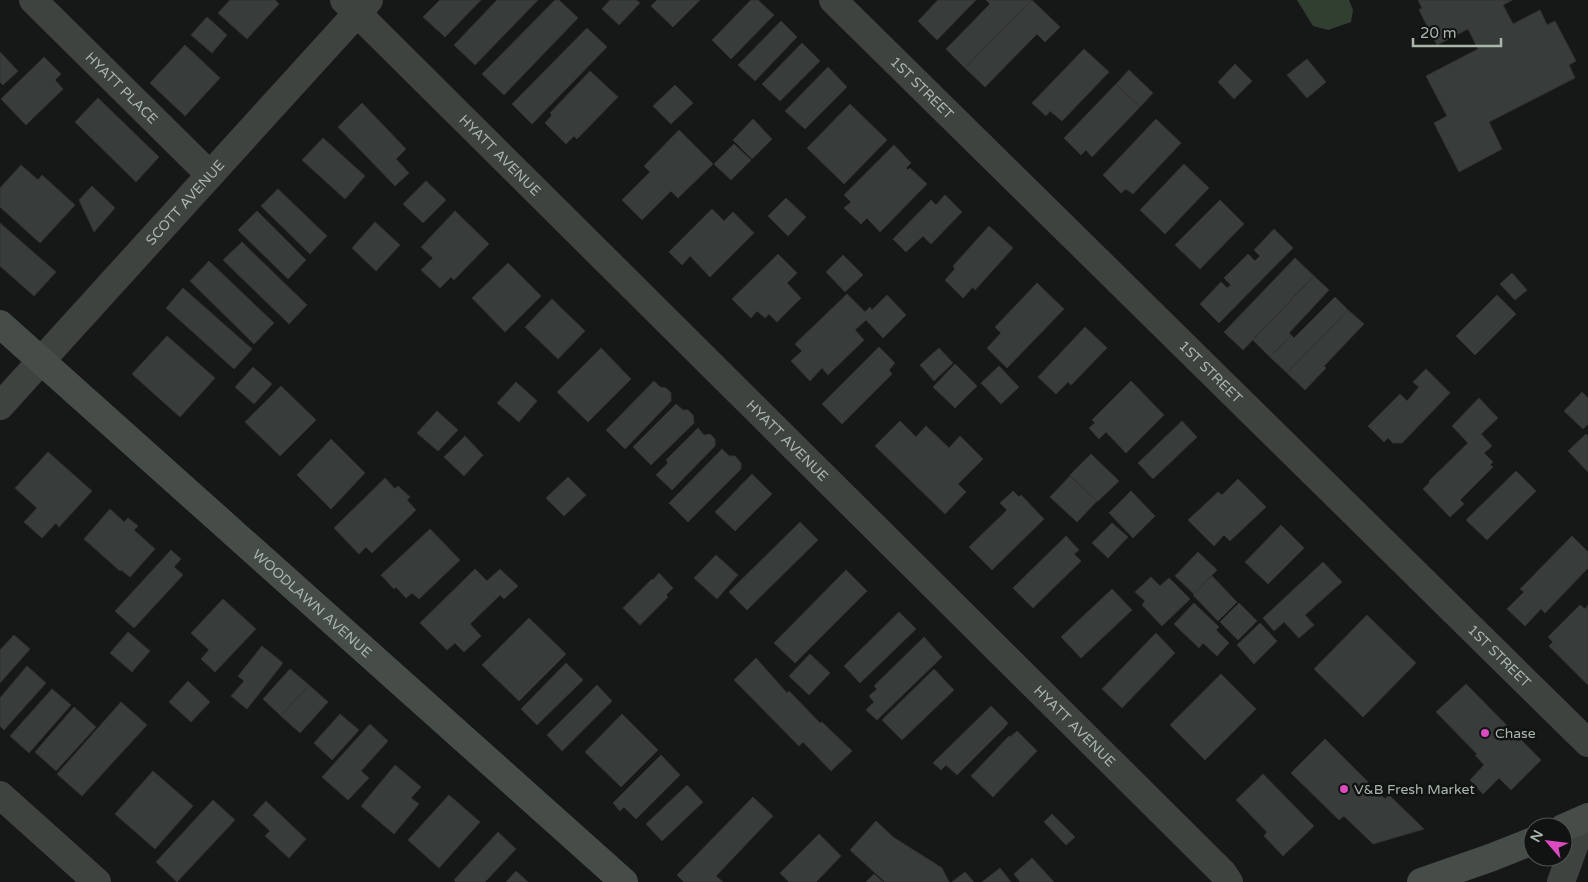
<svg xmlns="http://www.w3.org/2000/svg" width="1588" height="882" font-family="'Varela Round',sans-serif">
<rect width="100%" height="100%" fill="#161717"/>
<path fill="#313f31" d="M1297 0H1349L1353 10 1351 22 1328 30 1313 26Z"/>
<g fill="#383c3a" stroke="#303332">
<path d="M230 0H275L279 4 247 39 218 13Z"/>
<path d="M440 0H481L445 37 423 17Z"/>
<path d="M497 0H538L475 65 454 45Z"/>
<path d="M555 0H559L578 18 504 95 482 74Z"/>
<path d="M610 0H636L640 3 619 25 602 9Z"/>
<path d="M657 0H700L673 27 651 6Z"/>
<path d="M751 0H758L774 15 731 59 712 40Z"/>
<path d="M938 0H976L937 40 918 21Z"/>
<path d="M986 0H1032L965 68 946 49 990 4Z"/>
<path d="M1032 0 1060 27 1045 42 1037 34 985 87 965 68Z"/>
<path d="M1418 0H1512L1503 5 1513 24 1540 10 1547 25 1555 21 1576 61 1569 65 1575 78 1489 122 1502 149 1459 172 1434 123 1447 116 1426 76 1478 49 1468 29 1437 45 1419 10 1422 8Z"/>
<path d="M207 17 227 35 212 53 191 35Z"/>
<path d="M781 21 797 37 755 81 738 65Z"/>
<path d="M587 28 607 47 532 124 512 104Z"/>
<path d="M802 43 820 61 780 101 762 84Z"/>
<path d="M185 45 220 78 185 116 150 83Z"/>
<path d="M1084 49 1109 72 1062 121 1050 111 1046 116 1032 103Z"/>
<path d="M0 52 18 71 3 85 0 82Z"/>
<path d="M44 57 61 74 55 80 63 89 26 125 1 99Z"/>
<path d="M1307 59 1326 82 1307 98 1287 75Z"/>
<path d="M1235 64 1252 81 1234 99 1218 82Z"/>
<path d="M828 67 847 87 805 129 785 111Z"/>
<path d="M1129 70 1153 93 1140 107 1116 84Z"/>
<path d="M590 71 618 97 577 139 574 136 566 144 545 123 552 115 550 113Z"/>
<path d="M1116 84 1140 107 1092 157 1086 150 1081 155 1064 138Z"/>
<path d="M675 85 693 103 671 124 653 106Z"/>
<path d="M98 98 159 157 136 182 75 122Z"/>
<path d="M362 103 406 149 396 159 409 173 395 186 338 127Z"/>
<path d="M850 104 887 140 844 184 807 148Z"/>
<path d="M753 119 772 139 752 159 733 140Z"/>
<path d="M1156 119 1181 143 1133 194 1126 189 1121 193 1103 175Z"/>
<path d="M679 130 713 164 678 198 671 191 642 220 622 200 650 172 644 166Z"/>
<path d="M323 138 365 176 345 199 302 160Z"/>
<path d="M734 144 751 160 731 180 714 164Z"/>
<path d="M894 145 911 163 906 168 908 170 910 168 927 184 880 232 867 218 861 224 844 208 851 202 844 195Z"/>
<path d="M1184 164 1209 188 1165 234 1140 210Z"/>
<path d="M21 165 38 180 42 175 75 205 40 243 0 207V188Z"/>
<path d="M426 181 446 200 423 223 403 204Z"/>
<path d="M92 186 115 208 94 232 79 200Z"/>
<path d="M278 189 327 236 310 254 261 206Z"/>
<path d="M945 195 962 212 931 244 923 236 906 252 893 239 931 200 936 205Z"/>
<path d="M786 198 806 217 788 236 768 216Z"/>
<path d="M1220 200 1244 224 1200 269 1175 245Z"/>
<path d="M712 209 724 221 733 212 754 233 710 277 690 256 682 265 669 252Z"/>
<path d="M257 211 306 260 288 279 238 230Z"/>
<path d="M455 211 489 244 454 280 451 277 440 288 421 270 433 258 421 247Z"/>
<path d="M375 222 400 245 376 271 352 248Z"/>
<path d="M0 223 56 272 34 296 0 266Z"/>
<path d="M989 226 1013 248 975 290 973 287 963 298 945 280 955 269 953 266Z"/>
<path d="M1274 229 1293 248 1219 323 1200 304 1221 282 1227 288 1231 285 1224 278 1248 254 1255 261 1260 256 1254 250Z"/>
<path d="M242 242 307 305 289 324 223 260Z"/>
<path d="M778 254 797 273 787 283 801 298 777 322 769 314 765 318 757 311 751 318 732 299Z"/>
<path d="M843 255 863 275 845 292 826 272Z"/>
<path d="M1295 258 1314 276 1243 350 1224 332Z"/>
<path d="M209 261 274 323 254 344 190 281Z"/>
<path d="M508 263 541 296 505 332 472 298Z"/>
<path d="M1512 273 1527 290 1515 300 1500 284Z"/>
<path d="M1314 276 1329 290 1289 333 1291 335 1270 357 1253 340Z"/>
<path d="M1037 283 1064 309 1007 368 987 348 1001 333 995 327Z"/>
<path d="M183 288 252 349 234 369 166 308Z"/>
<path d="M847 294 865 312 870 307 872 310 887 295 906 315 883 338 866 320 855 330 864 340 828 375 822 368 810 381 791 361 802 351 795 344Z"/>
<path d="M1497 295 1516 314 1475 355 1456 336Z"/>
<path d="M1335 297 1348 310 1287 373 1270 357 1291 335 1294 338Z"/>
<path d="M552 299 585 331 558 359 525 327Z"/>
<path d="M1348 310 1364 324 1324 366 1326 368 1305 390 1287 373Z"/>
<path d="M1085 327 1107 348 1071 385 1068 382 1056 394 1038 377Z"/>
<path d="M167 336 215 378 180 417 132 374Z"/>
<path d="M879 347 895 363 889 370 892 374 842 424 822 404Z"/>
<path d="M601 348 631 379 588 422 557 392Z"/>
<path d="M939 348 953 363 934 381 920 365Z"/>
<path d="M955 364 977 386 955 408 933 387Z"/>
<path d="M999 366 1019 387 1001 404 981 383Z"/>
<path d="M253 367 272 384 254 404 235 387Z"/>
<path d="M1426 369 1450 393 1402 443H1393L1388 438 1384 442 1368 426 1400 394 1407 401 1419 387 1413 382Z"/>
<path d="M654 381 660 387 666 388 671 393V401L625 449 606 430Z"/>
<path d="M1131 381 1164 415 1126 453 1106 432 1099 439 1089 428 1095 423 1092 420Z"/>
<path d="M516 382 537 401 519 422 497 403Z"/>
<path d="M281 386 316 420 280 456 245 422Z"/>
<path d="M1582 392 1588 398V424L1583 429 1564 411Z"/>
<path d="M1479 398 1498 418 1481 434 1492 446 1484 453 1493 462 1490 465 1493 467 1460 500 1464 504 1450 517 1423 489 1430 482 1429 481 1468 443 1452 426Z"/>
<path d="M676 404 683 410H688L693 415 694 423 651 465 633 447Z"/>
<path d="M437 411 458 430 438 451 417 433Z"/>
<path d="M900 421 916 437 926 426 949 448 960 436 983 459 958 484 966 492 945 514 875 446Z"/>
<path d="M1182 421 1197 437 1153 479 1138 463Z"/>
<path d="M698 428 704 435 710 434 715 439V446L672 490 656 475 668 463 666 460Z"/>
<path d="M1586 434 1588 436V472L1568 451Z"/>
<path d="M465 436 483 455 464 476 444 457Z"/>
<path d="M331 439 365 473 331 509 297 475Z"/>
<path d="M722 449 729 456H735L741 463V469L688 522 669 503Z"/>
<path d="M48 452 92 491 59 527 56 523 42 538 24 522 37 508 15 488Z"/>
<path d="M1091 454 1119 481 1097 502 1070 475Z"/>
<path d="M1516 471 1536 491 1487 540 1466 520Z"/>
<path d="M752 474 772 494 735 531 715 512Z"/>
<path d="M1070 476 1097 501 1077 522 1050 497Z"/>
<path d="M568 477 586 495 564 516 546 498Z"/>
<path d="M385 478 395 489 398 486 410 497 407 500 416 510 372 553 366 547 359 554 334 528Z"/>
<path d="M1238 479 1266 507 1230 541 1224 535 1214 546 1188 520 1218 492 1222 495Z"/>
<path d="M1013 491 1019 497 1021 495 1044 519 992 570 969 547 1007 510 1000 503Z"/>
<path d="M1131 491 1155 516 1133 538 1109 513Z"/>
<path d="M110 509 124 522 128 518 138 526 134 530 155 549 130 577 121 570 120 571 84 539Z"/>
<path d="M800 522 818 540 747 610 729 592Z"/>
<path d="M1112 523 1128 537 1108 558 1092 543Z"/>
<path d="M1281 525 1304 548 1268 584 1245 562Z"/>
<path d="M430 529 460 560 419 599 412 593 406 598 396 587 394 589 381 575Z"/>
<path d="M1066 536 1079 550 1074 554 1081 561 1033 608 1013 588Z"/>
<path d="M1572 536 1588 552V568L1545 613 1541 609 1525 626 1507 609 1524 592 1520 589Z"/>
<path d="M171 550 181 559 174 567 183 575 134 628 115 611Z"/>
<path d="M1198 552 1217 570 1194 594 1175 576Z"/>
<path d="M716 555 738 575 717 599 694 578Z"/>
<path d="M1323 562 1342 582 1305 615 1314 625 1299 638 1284 622 1274 631 1263 618Z"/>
<path d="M475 569 487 581 500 569 518 586 504 599 500 595 470 624 481 636 464 652 455 643 447 650 420 623Z"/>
<path d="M846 570 867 591 795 663 774 643Z"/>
<path d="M659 573 673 588 666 595 668 597 640 625 623 608 652 579 653 580Z"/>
<path d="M1212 576 1237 602 1218 621 1193 595Z"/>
<path d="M1151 577 1160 586 1169 578 1190 599 1162 626 1142 605 1145 601 1135 592Z"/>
<path d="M1112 589 1132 610 1081 658 1061 637Z"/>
<path d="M223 599 256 629 215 672 201 659 209 650 191 633Z"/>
<path d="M1194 603 1219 627 1216 630 1229 643 1217 656 1203 643 1199 648 1174 624Z"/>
<path d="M1239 603 1257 621 1238 640 1220 622Z"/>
<path d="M1580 605 1585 609 1588 605V685L1549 646 1553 642 1548 637Z"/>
<path d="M899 612 916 629 860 683 844 666Z"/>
<path d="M1367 615 1416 663 1363 717 1314 669Z"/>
<path d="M529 618 566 654 519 701 482 665Z"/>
<path d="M1260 623 1277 641 1254 664 1237 645Z"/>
<path d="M128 632 150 651 132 672 110 653Z"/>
<path d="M1156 633 1175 653 1122 708 1102 689Z"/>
<path d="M14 635 30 649 0 683V650Z"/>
<path d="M924 637 942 657 877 720 866 710 874 702 869 696 877 689 874 686Z"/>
<path d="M262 646 283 663 247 709 231 696 244 681 238 676Z"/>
<path d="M810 654 830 673 809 695 789 676Z"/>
<path d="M756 658 787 693 789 691 820 723 822 722 852 751 831 771 803 742 799 746 734 680Z"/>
<path d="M566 663 583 680 537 725 521 709Z"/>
<path d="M27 666 46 683 4 730 0 726V698Z"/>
<path d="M290 669 309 685 281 716 263 699Z"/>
<path d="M934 669 954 690 902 740 882 720Z"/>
<path d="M1221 674 1256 709 1205 760 1170 725Z"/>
<path d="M188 681 210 702 191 722 169 702Z"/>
<path d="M1466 684 1541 760 1511 790 1499 778 1483 794 1470 780 1484 765 1475 755 1477 754 1436 712Z"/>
<path d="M309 685 328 702 300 733 281 716Z"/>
<path d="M597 685 612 701 562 751 547 735Z"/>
<path d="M52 689 71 705 29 753 10 736Z"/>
<path d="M121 702 147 725 82 796 57 774Z"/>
<path d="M991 706 1008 723 1004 728 957 775 946 765 941 770 933 763Z"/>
<path d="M74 707 96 727 56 771 35 752Z"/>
<path d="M340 714 359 730 332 760 314 743Z"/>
<path d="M622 714 658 750 621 787 585 752Z"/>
<path d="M370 724 388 741 361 771 369 778 348 800 322 777Z"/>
<path d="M1017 731 1037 751 993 797 971 776 1009 736 1010 737Z"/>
<path d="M1325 739 1385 799 1389 795 1424 829 1373 844 1344 816 1339 820 1291 773Z"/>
<path d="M661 755 680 775 636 819 624 807 620 811 613 803Z"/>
<path d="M395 765 421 787 411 798 419 804 394 834 361 806Z"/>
<path d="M153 771 193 806 155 849 115 814Z"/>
<path d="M1263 774 1314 826 1283 856 1264 836 1267 832 1236 800Z"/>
<path d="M687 785 703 802 662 841 646 824Z"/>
<path d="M449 795 480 822 439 868 408 840Z"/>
<path d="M753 797 773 816 716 876 723 882H684L677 875Z"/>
<path d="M213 800 235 820 177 882 156 862Z"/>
<path d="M266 801 306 839 289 858 265 836 270 831 253 815Z"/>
<path d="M1052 814 1075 837 1066 845 1044 822Z"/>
<path d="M876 821 893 837 942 868 949 882H885L850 850Z"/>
<path d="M498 832 516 849 485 882H456L454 880Z"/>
<path d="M819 834 841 856 816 882H789L780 873Z"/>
<path d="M1032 858 1054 882H1020L1014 874Z"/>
<path d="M1000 868 1011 882H982Z"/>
<path d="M516 871 528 882H506Z"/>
<path d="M965 872 974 882H952Z"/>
<path d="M874 874 883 882H866Z"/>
</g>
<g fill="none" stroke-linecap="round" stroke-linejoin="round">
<g stroke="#3e4340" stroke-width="28">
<path id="s1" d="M33 0 210 175"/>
<path id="s2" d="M344 0 1223 873 1229 882"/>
<path id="s3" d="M833 0 1588 743"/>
<path id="s4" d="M0 406 369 0"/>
<path d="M0 795 97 882"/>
<path d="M1561 882 1584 819"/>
</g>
<g stroke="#464c47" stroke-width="28">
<path id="s5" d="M0 324 624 882"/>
<path d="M1563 828 1588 817"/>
<path d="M1421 882 1490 858 1533 841"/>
</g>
</g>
<g fill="#db4abf" stroke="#111212" stroke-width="2">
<circle cx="1485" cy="733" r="5"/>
<circle cx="1344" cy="789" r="5"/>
</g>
<g text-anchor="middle" stroke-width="5" stroke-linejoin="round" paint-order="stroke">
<g font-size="14" fill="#a9b6ac" stroke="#111212">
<text dy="5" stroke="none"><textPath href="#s1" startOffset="125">HYATT PLACE</textPath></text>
<text dy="5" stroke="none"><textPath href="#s3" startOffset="125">1ST STREET</textPath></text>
<text dy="5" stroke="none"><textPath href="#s2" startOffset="220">HYATT AVENUE</textPath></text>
<text dy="5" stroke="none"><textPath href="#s4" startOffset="275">SCOTT AVENUE</textPath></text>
<text dy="5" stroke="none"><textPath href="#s3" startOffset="530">1ST STREET</textPath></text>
<text dy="5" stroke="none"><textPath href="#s2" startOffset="625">HYATT AVENUE</textPath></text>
<text dy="5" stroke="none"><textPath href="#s5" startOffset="419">WOODLAWN AVENUE</textPath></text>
<text dy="5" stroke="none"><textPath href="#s3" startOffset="935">1ST STREET</textPath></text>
<text dy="5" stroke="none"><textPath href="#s2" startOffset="1030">HYATT AVENUE</textPath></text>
</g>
<g font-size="14" fill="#a9b6ac" stroke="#111212" text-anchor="start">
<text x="1495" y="738">Chase</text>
<text x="1354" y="794">V&amp;B Fresh Market</text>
</g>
</g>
<g transform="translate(1548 842) rotate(298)"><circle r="24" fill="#111212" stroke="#4e5450"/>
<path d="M0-4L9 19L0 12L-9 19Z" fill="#db4abf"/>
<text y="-8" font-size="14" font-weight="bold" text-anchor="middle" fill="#a9b6ac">N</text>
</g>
<path d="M1413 38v8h88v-8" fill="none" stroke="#a9b6ac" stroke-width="2.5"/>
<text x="1420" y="38" font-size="15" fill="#a9b6ac" stroke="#111212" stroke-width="4" paint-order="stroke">20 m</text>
</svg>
